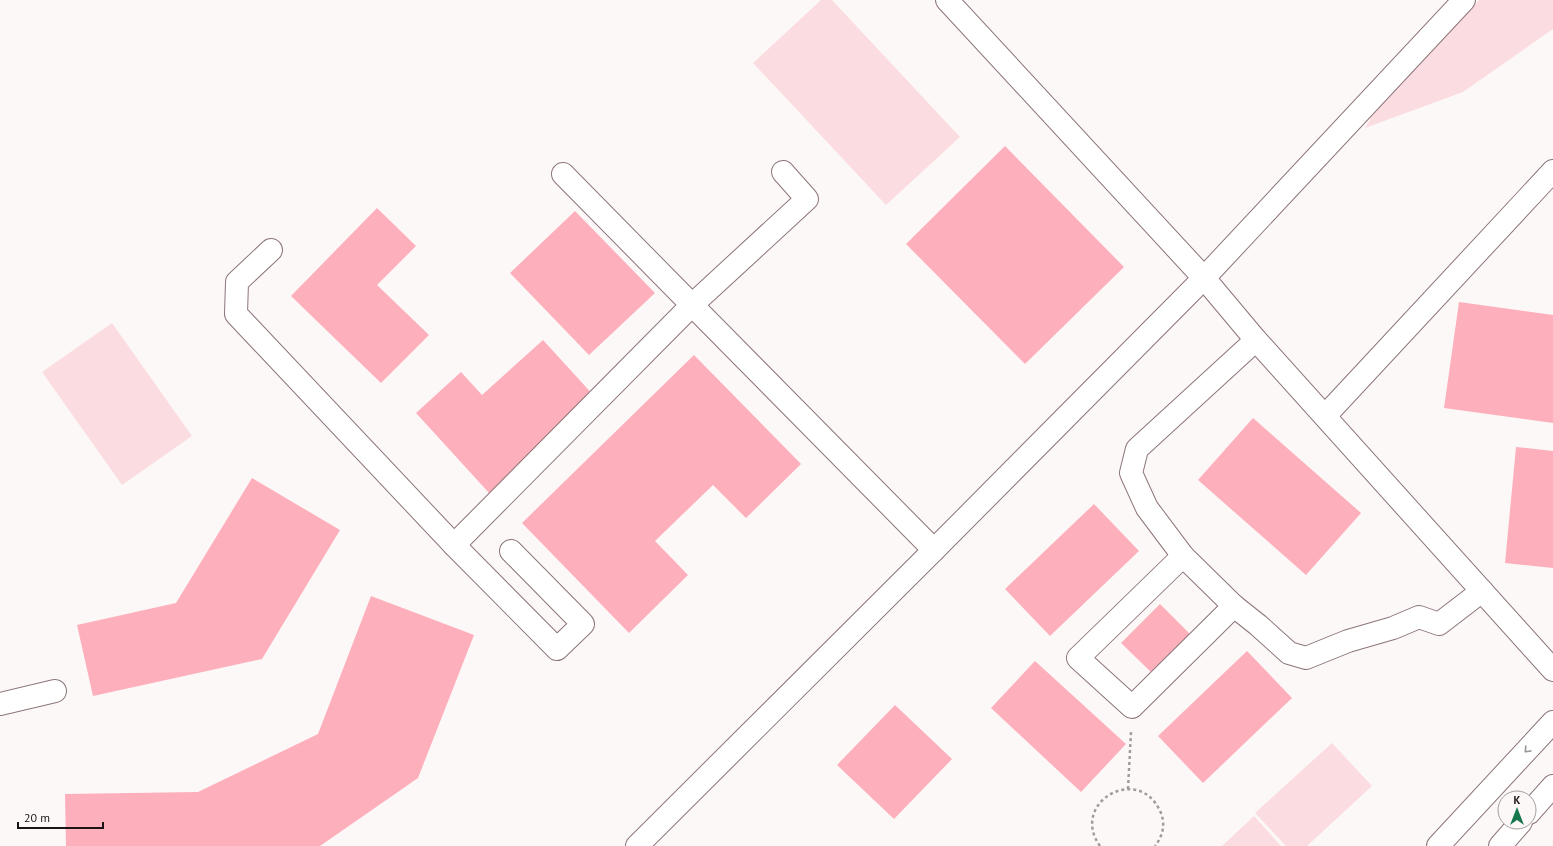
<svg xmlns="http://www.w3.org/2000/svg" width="1553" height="846" font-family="'PT Sans',sans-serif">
<rect width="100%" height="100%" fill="#fdf8f8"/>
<g fill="#fbdde1">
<path d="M821 0H832L960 137 886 205 753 63Z"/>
<path d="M1479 0H1553V29L1463 92 1365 128 1379 105Z"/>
<path d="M112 323 192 436 122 485 42 372Z"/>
<path d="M1332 743 1372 786 1307 846H1286L1255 813Z"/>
<path d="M1254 816 1281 846H1222Z"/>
</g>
<g fill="#feafbc">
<path d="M1005 146 1124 267 1025 364 906 244Z"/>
<path d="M377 208 416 246 377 285 429 335 381 383 291 296Z"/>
<path d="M575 211 655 293 589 355 510 273Z"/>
<path d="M1459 302 1553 315V423L1444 408Z"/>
<path d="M543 340 596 398 490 494 416 413 461 372 482 395Z"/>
<path d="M694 355 801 464 746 518 713 485 655 541 688 575 629 633 522 523Z"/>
<path d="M1253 418 1361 513 1306 575 1198 480Z"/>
<path d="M1516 447 1553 451V568L1505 563Z"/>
<path d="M252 478 340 530 262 659 93 696 77 625 176 603Z"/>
<path d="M1094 504 1139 551 1050 636 1005 589Z"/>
<path d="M371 596 474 635 418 778 320 846H66L65 794 198 792 318 734Z"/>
<path d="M1160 604 1190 634 1151 672 1121 643Z"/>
<path d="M1247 651 1292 698 1203 783 1158 736Z"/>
<path d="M1035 661 1126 744 1081 792 991 708Z"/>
<path d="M895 705 952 759 894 819 837 765Z"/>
</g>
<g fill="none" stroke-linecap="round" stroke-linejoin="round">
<g stroke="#8c7578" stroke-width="24">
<g id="minor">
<path d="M947 0 1204 278 1256 340 1553 670"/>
<path d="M783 172 807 199 692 305 934 550"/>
<path d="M271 250 237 282 236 314 454 545 557 649 583 624 511 551"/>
<path d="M1256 340 1137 449 1131 473 1147 508 1183 556 1234 606 1258 625 1289 653 1306 658 1348 641 1393 628 1419 617 1439 624 1482 591"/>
<path d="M1325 416 1553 171"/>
<path d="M454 545 692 305 563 174"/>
<path d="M1183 556 1078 658 1132 707 1234 606"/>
<path d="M0 704 55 691"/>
<path d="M637 846 934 550 1204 278 1464 0"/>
</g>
</g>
<g stroke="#8c7578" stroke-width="24">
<g id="major">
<path d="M1529 813 1553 786"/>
<path d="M1438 846 1553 722"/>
<path d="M1500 846 1521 822"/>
</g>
</g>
<g stroke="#a19b9b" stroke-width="2.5" stroke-dasharray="3 3" stroke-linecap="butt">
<path d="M1128 789 1131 732"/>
<path d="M1100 846C1069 803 1138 763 1160 811 1166 823 1163 836 1155 846"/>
</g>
<use href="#minor" stroke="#fff" stroke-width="22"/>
<use href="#major" stroke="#fff" stroke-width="22"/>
</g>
<defs><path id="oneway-chevron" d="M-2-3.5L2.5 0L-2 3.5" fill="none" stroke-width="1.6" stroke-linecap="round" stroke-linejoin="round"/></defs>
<use stroke="#989595" href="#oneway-chevron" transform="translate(1527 750) rotate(133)"/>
<g transform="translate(1517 810)"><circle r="19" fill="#fdf8f8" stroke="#a39c9d"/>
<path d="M0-3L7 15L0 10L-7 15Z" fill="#17764d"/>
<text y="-6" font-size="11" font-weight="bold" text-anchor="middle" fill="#1b1314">K</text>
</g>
<path d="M18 822v6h85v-6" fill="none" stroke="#1b1314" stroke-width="2"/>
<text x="24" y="822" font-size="12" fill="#1b1314" stroke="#fdf8f8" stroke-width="3" paint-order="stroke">20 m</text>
</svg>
